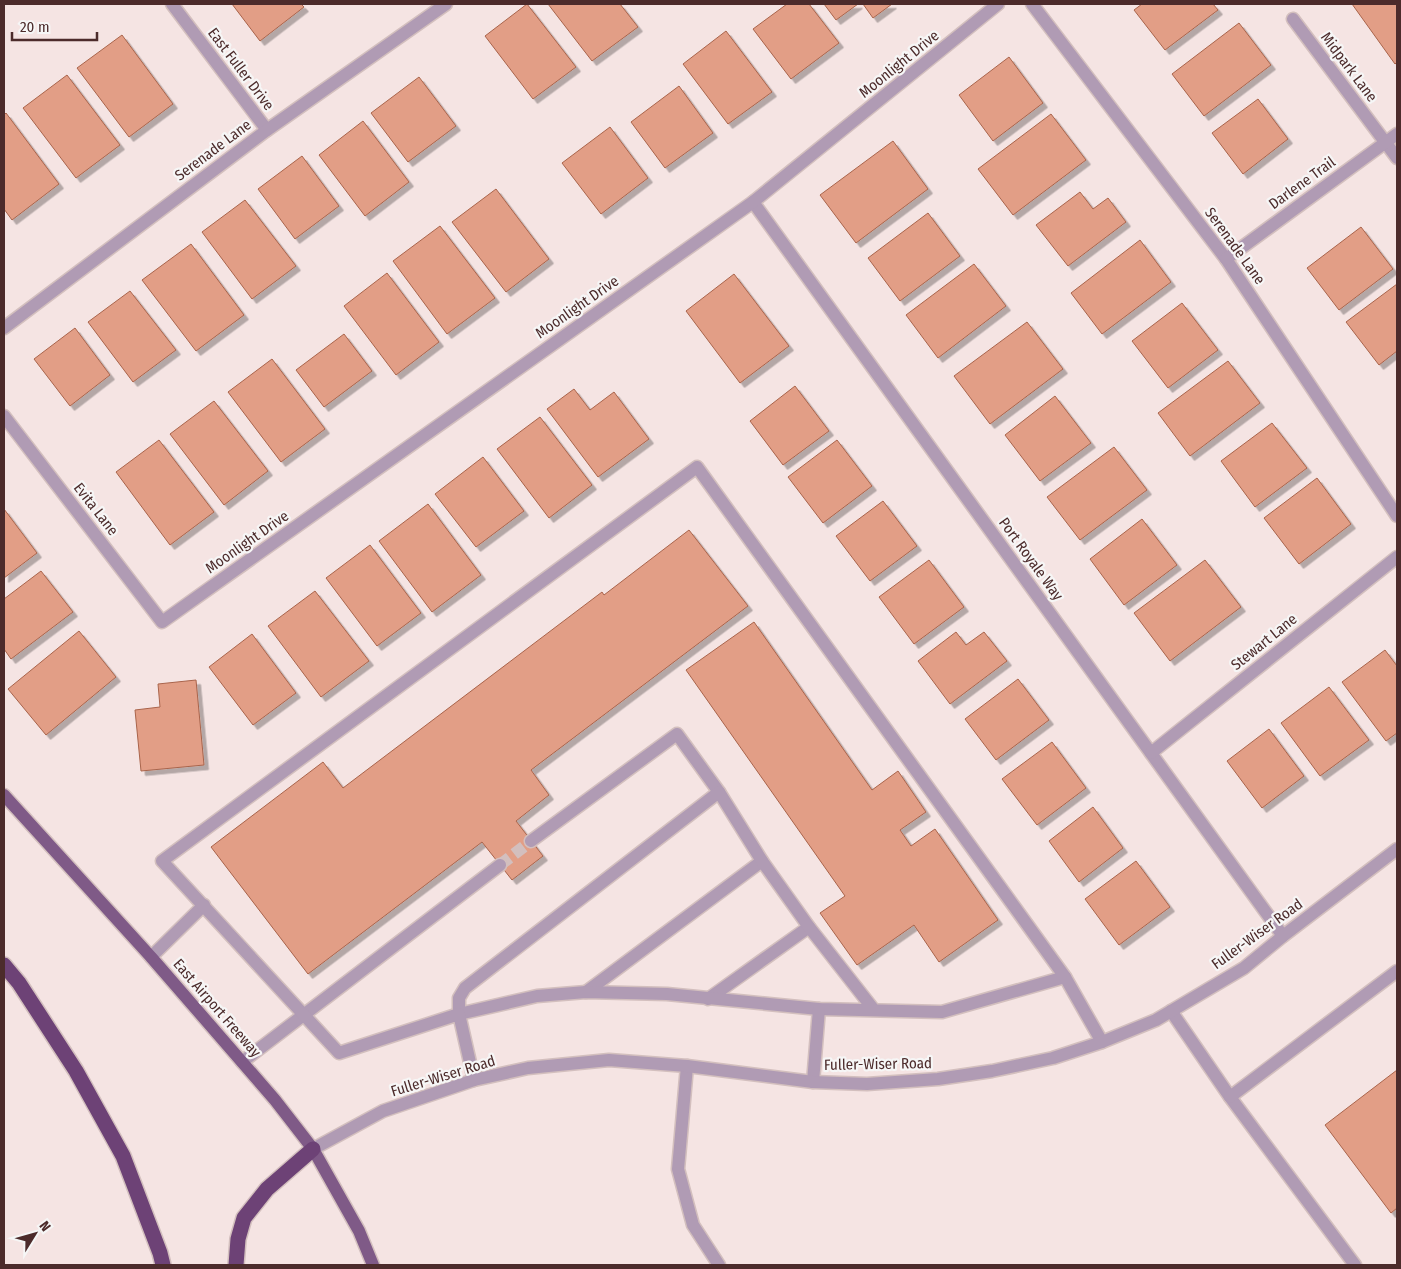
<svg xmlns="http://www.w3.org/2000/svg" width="1401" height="1269" font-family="'Fira Sans Condensed',sans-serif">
<defs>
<filter id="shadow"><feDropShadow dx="4.5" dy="4.5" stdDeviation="0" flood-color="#0004"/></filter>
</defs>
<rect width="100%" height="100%" fill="#f5e4e3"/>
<g fill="#e29e86" stroke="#a9644b" filter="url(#shadow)">
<path d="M232 4H301L304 7 260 41Z"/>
<path d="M527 4 576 67 533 99 485 36Z"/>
<path d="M548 4H620L638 27 592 61Z"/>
<path d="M787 4H809L839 43 791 79 753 29Z"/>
<path d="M824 4H858L836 20Z"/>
<path d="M863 4H892L873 18Z"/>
<path d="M1142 4H1213L1218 10 1165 50 1134 10Z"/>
<path d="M1352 4H1397V62L1395 64Z"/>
<path d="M1239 23 1271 65 1204 116 1172 74Z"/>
<path d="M726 31 772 92 728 124 683 64Z"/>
<path d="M122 35 173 104 129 137 77 68Z"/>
<path d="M1009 57 1043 103 993 141 959 95Z"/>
<path d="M67 75 120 145 76 178 23 108Z"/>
<path d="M419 77 456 126 408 162 371 113Z"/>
<path d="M679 86 713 133 665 168 631 122Z"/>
<path d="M1258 99 1288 139 1243 174 1212 133Z"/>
<path d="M6 113 59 184 12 220 4 209V115Z"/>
<path d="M1051 114 1086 160 1013 215 978 169Z"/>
<path d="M363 121 409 182 365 216 319 155Z"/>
<path d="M610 127 648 178 601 214 562 163Z"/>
<path d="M893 141 928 189 856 243 820 195Z"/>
<path d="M302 156 339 206 295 239 258 189Z"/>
<path d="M496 189 549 259 506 292 452 222Z"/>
<path d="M1080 192 1093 209 1108 198 1126 222 1068 266 1036 225Z"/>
<path d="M245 200 296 266 252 299 202 232Z"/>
<path d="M928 213 960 256 900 301 868 258Z"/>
<path d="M440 226 495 298 447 334 393 261Z"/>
<path d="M1361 227 1393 269 1339 310 1307 268Z"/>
<path d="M1140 240 1171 282 1102 334 1071 293Z"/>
<path d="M191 244 244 315 196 351 142 280Z"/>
<path d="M974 264 1006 306 938 358 906 315Z"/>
<path d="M387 273 439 342 396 375 344 306Z"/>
<path d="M734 274 789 346 740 383 686 311Z"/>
<path d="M1397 284V351L1379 365 1346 322Z"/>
<path d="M130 291 176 350 133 382 88 322Z"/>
<path d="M1182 303 1218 350 1168 388 1132 341Z"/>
<path d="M1027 322 1063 369 990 424 954 376Z"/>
<path d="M75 328 110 375 70 406 34 359Z"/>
<path d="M344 334 372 371 324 407 296 370Z"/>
<path d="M272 359 325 429 281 462 228 392Z"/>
<path d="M1228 361 1260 403 1190 456 1158 413Z"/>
<path d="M795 386 829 431 783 465 750 421Z"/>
<path d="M574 389 590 410 614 392 649 439 598 477 547 409Z"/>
<path d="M1055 396 1091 443 1040 481 1005 435Z"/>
<path d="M214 401 268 471 224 505 170 434Z"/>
<path d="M540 417 592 485 549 518 497 449Z"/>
<path d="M1272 423 1307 468 1255 507 1221 461Z"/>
<path d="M159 440 214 512 170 545 116 472Z"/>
<path d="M837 440 872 486 823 523 788 477Z"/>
<path d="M1114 447 1147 490 1080 540 1047 497Z"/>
<path d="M483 457 524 511 476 547 435 494Z"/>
<path d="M1317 478 1351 524 1299 564 1264 518Z"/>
<path d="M883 501 917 546 870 581 836 536Z"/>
<path d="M428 504 481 575 432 612 379 541Z"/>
<path d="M4 509 37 553 4 578Z"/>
<path d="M1142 519 1177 565 1124 605 1090 559Z"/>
<path d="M689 530 748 606 531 770 549 795 516 821 543 856 512 880 482 842 308 974 211 847 323 762 343 788 602 592 604 595Z"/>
<path d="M370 545 421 613 377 646 326 578Z"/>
<path d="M929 560 964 607 914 644 879 597Z"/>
<path d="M1205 560 1241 607 1170 661 1134 613Z"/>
<path d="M41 571 73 612 11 659 4 649V599Z"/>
<path d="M315 591 369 661 321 697 268 626Z"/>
<path d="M754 622 872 790 898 771 926 812 900 830 911 846 935 829 998 920 939 962 914 925 857 965 820 913 845 896 686 670Z"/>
<path d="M79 631 116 677 46 735 8 689Z"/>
<path d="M956 632 966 645 984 632 1007 661 950 704 918 661Z"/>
<path d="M252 634 296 693 253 725 209 667Z"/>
<path d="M1385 650 1397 666V733L1386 741 1342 682Z"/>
<path d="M1018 679 1049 720 996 760 965 719Z"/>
<path d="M196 680 204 765 141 771 135 710 160 707 158 684Z"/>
<path d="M1329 687 1369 740 1320 776 1281 723Z"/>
<path d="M1269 729 1304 776 1262 808 1227 761Z"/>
<path d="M1052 742 1086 788 1037 825 1002 779Z"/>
<path d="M1093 807 1123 848 1079 882 1049 841Z"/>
<path d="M1136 861 1170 907 1119 945 1085 899Z"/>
<path d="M1397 1070V1208L1391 1213 1325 1125Z"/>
</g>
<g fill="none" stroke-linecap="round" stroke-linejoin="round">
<path stroke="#d3bfbe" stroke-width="12" stroke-dasharray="12 6" stroke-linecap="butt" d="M500 865 531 841"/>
<g stroke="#d3bfbe" stroke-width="15">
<g id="minor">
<path d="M172 4 267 130"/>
<path d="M1032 4 1226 259 1397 516"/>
<path d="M1293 19 1397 158"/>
<path d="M753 202 1283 936"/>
<path d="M1226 259 1397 134"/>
<path d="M4 328 267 130 446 4"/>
<path d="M4 416 162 622 753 202 998 4"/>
<path d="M1151 753 1397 557"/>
<path d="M531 841 677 734 719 792"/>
<path d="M151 957 204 905"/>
<path d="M586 992 762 861"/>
<path d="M708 999 809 927"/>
<path d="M874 1010 809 927 762 861 719 792 465 988 459 998V1014L537 996 586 992 667 994 819 1009 942 1012 1065 977"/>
<path d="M1171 1011 1230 1097 1355 1265"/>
<path d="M242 1062 500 865"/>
<path d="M687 1066 678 1169 693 1225 719 1265"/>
<path d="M474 1080 459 1014 339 1053 162 861 697 467 1065 977 1102 1042"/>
<path d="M813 1082 819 1009"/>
<path d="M1230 1097 1397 971"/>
<path d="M313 1149 383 1111 474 1080 528 1068 609 1060 687 1066 813 1082 867 1084 938 1079 992 1071 1053 1058 1102 1042 1156 1020 1244 968 1283 936 1397 849"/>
</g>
</g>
<g stroke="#d3bfbe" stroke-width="15">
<path id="major" d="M4 795 151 957 275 1100 313 1149 359 1231 373 1265"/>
</g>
<g stroke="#d3bfbe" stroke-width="18">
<g id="highway">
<path d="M4 965 19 983 76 1071 123 1156 160 1253 163 1265"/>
<path d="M236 1265 238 1239 244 1218 267 1189 313 1149"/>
</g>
</g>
<use href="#minor" stroke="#b09bb4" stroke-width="12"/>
<use href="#major" stroke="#7f5a87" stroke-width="12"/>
<use href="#highway" stroke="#6d4276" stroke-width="15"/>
</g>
<g text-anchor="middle" stroke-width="4.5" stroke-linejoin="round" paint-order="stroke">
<g font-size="15" fill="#4c2b2b" stroke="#f6f6f6">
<text transform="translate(899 64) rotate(-39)" y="5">Moonlight Drive</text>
<text transform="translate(1349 67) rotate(53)" y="5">Midpark Lane</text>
<text transform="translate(241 69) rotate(53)" y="5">East Fuller Drive</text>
<text transform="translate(213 150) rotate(-37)" y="5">Serenade Lane</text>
<text transform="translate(1302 183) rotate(-36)" y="5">Darlene Trail</text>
<text transform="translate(1235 246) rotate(54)" y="5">Serenade Lane</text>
<text transform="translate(577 307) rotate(-35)" y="5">Moonlight Drive</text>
<text transform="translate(96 509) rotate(52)" y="5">Evita Lane</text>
<text transform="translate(247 542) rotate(-35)" y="5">Moonlight Drive</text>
<text transform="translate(1031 559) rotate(54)" y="5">Port Royale Way</text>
<text transform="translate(1264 642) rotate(-39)" y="5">Stewart Lane</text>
<text transform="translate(1257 934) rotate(-36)" y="5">Fuller-Wiser Road</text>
<text transform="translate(217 1008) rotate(49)" y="5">East Airport Freeway</text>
<text transform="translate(878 1064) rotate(-1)" y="5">Fuller-Wiser Road</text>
<text transform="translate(443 1076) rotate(-17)" y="5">Fuller-Wiser Road</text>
</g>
</g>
<rect width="1401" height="1269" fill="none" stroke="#4c2b2b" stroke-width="10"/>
<g transform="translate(35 1234) rotate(53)" stroke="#f6f6f6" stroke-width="4" paint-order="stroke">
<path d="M0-4L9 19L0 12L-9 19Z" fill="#4c2b2b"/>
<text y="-8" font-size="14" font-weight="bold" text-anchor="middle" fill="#4c2b2b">N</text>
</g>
<path d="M12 32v8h85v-8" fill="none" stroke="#4c2b2b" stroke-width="2.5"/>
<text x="20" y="32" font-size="15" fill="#4c2b2b" stroke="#f6f6f6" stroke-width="4" paint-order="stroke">20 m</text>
</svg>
